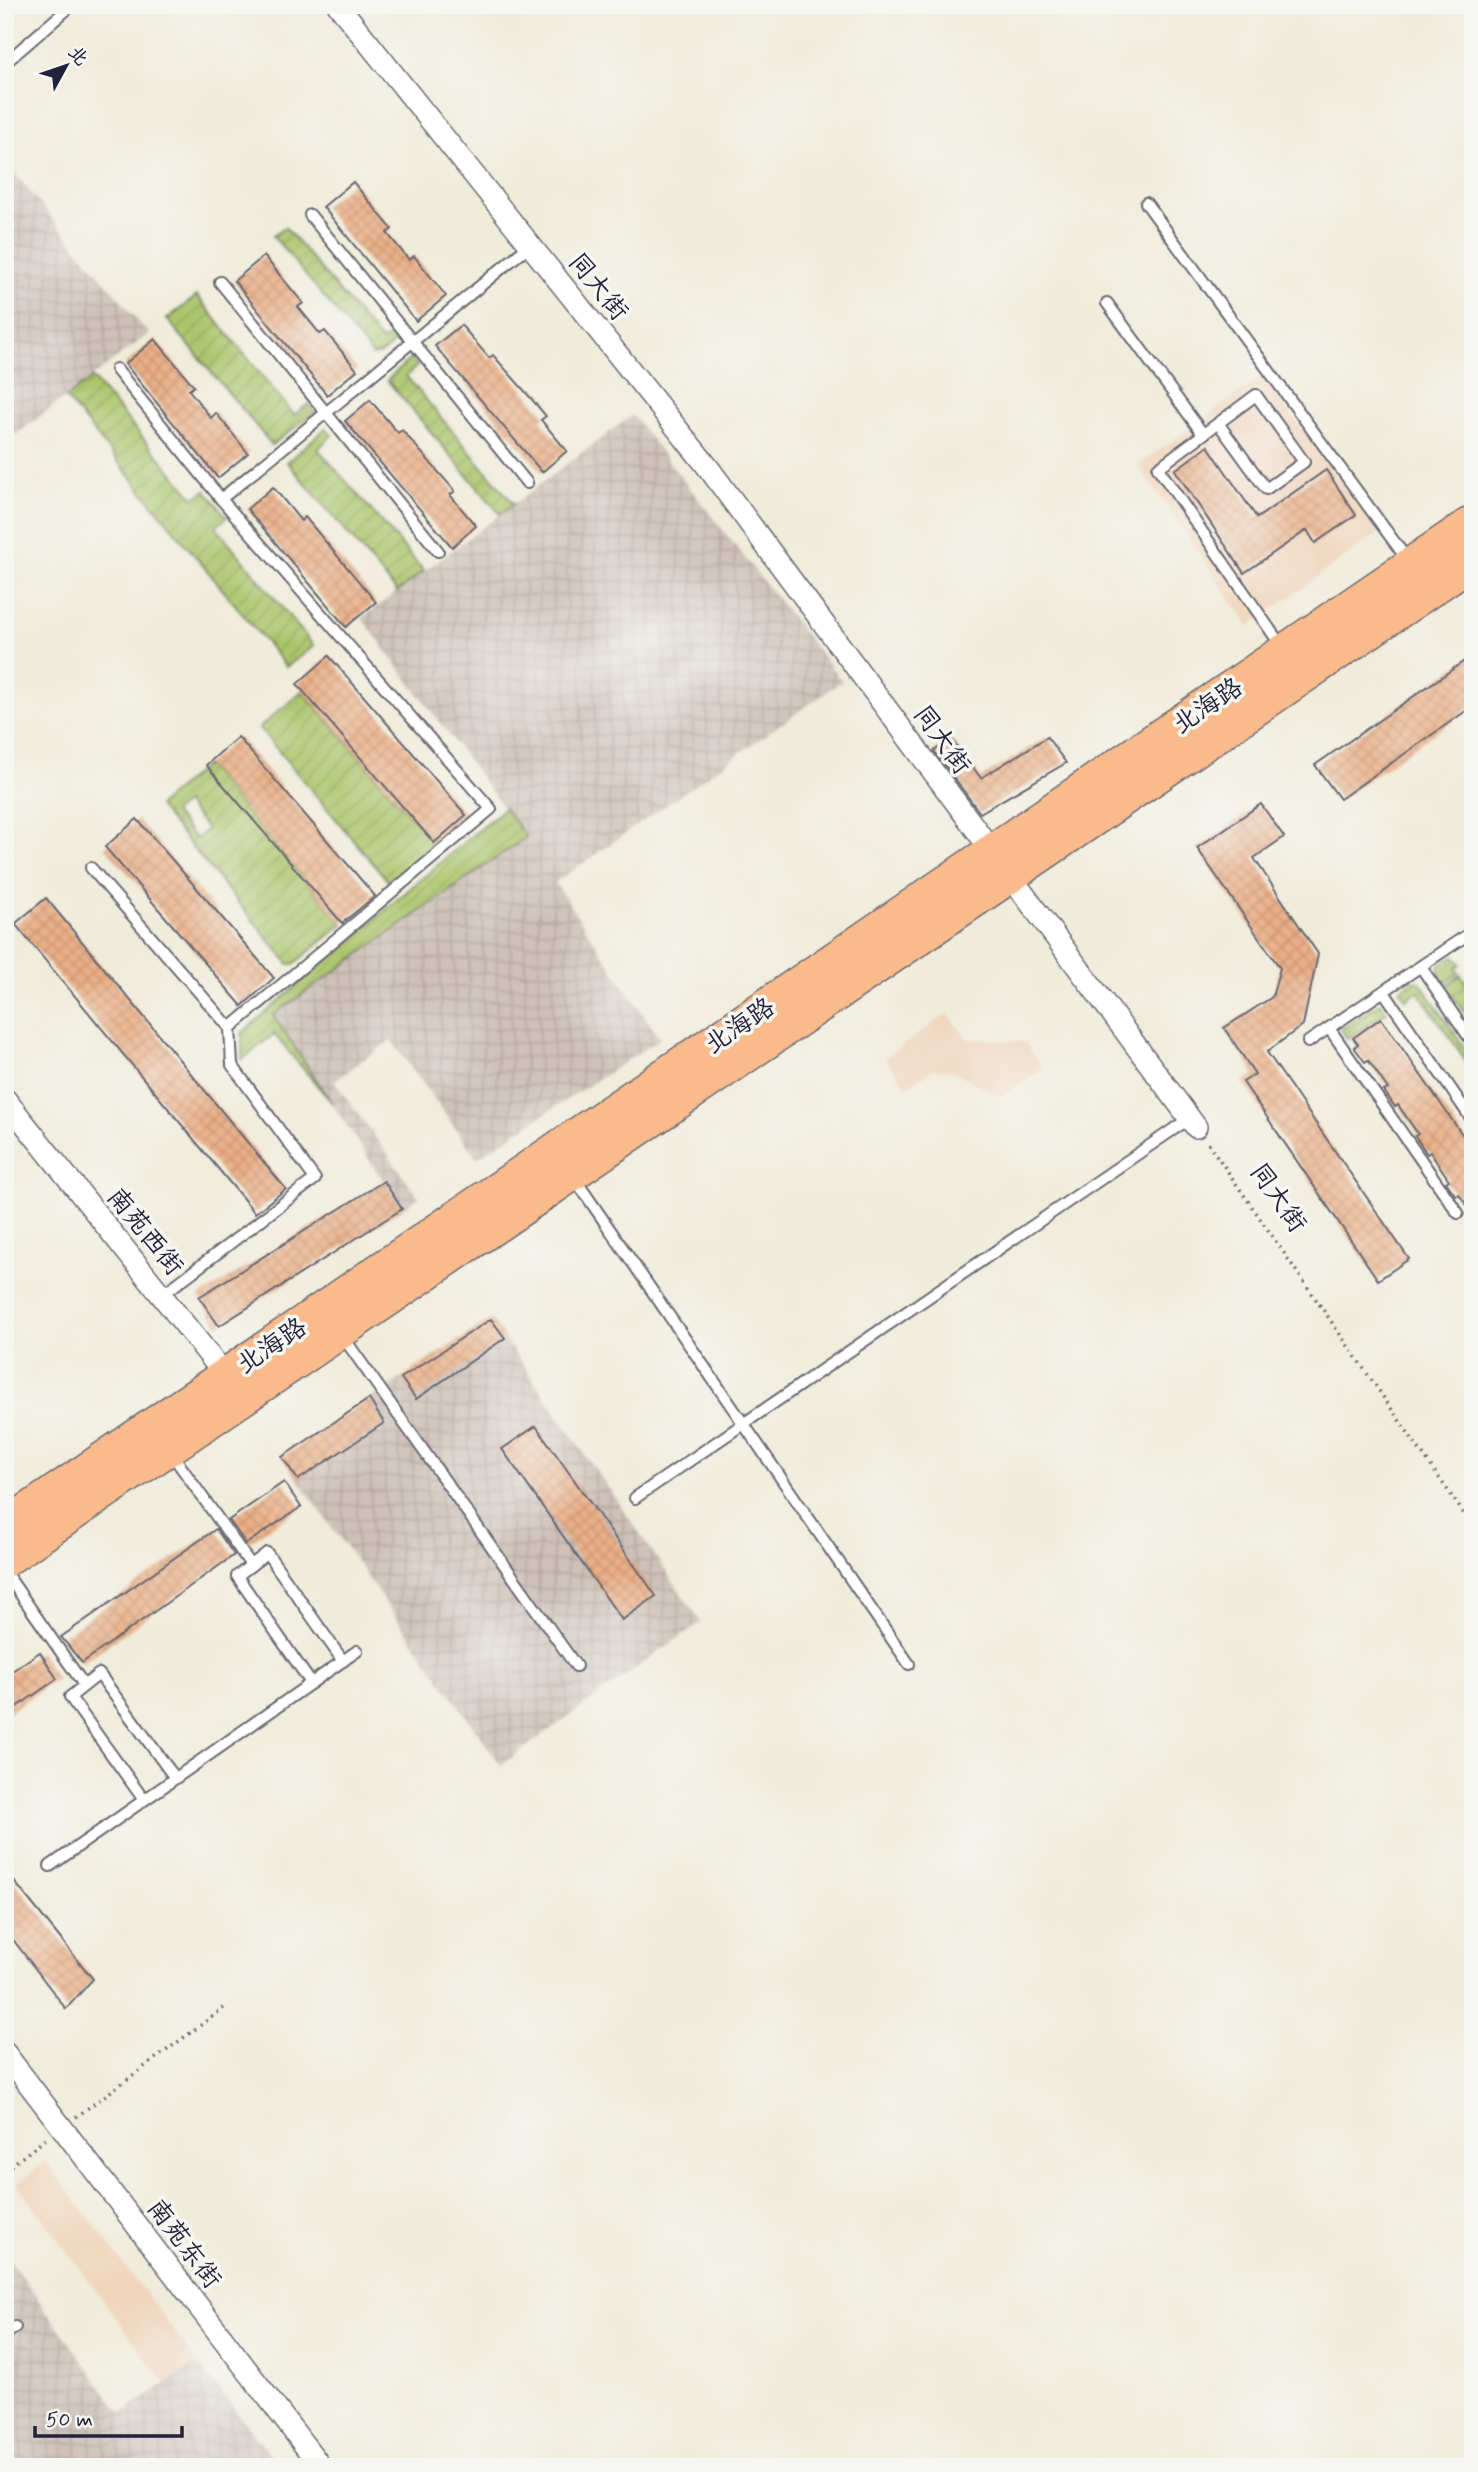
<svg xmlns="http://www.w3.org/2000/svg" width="1478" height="2472" font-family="Mynerve,'LXGW WenKai TC',sans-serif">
<defs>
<pattern id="industrial-grid" width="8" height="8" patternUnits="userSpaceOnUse" patternTransform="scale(1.75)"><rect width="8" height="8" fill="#cec1b9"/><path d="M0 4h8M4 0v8" fill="none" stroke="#b1a6a0"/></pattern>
<pattern id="garden-furrows" width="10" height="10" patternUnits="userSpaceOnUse" patternTransform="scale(1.75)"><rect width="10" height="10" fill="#abc56a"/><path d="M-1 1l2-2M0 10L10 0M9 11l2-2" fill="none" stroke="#93a95d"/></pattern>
<pattern id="building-cross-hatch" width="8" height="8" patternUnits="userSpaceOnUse" patternTransform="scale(1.75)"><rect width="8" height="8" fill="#ebb087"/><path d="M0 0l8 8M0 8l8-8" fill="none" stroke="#c99775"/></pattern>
</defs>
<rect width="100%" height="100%" fill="#f6f6f2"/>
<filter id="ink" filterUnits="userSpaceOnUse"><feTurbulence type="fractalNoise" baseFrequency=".0143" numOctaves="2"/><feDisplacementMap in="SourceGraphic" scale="14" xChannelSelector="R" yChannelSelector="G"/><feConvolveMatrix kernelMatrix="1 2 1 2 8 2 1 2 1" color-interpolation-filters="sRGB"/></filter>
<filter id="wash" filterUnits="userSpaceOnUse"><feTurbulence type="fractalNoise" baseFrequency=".00686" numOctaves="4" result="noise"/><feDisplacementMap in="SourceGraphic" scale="28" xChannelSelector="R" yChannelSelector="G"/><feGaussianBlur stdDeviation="1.57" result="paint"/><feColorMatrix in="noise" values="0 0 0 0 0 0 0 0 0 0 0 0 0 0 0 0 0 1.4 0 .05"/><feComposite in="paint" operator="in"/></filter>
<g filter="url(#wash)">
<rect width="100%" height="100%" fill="#f0ecda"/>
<g fill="#f0d5bc">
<path d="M1263 376 1379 533 1249 626 1138 465Z"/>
<path d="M948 1013 968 1039 1025 1042 1043 1069 1000 1097 954 1071 933 1069 907 1087 885 1058Z"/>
<path d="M46 2161 198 2363 166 2385 17 2184Z"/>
</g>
<g fill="url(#industrial-grid)">
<path d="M5 162 149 334 5 443Z"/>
<path d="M632 415 842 681 555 883 660 1039 477 1158 391 1040 334 1081 419 1197 402 1209 273 1015 525 837 362 618Z"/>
<path d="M491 1319 701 1622 501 1765 282 1457Z"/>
<path d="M5 2254 121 2413 198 2363 280 2467H5Z"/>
</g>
<g fill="url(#garden-furrows)" stroke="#667452" stroke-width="2" fill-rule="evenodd">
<path d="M285 227 382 342 394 332 399 339 381 354 373 356 273 236Z"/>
<path d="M197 296 294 415 309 404 315 412 272 445 167 319Z"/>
<path d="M411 358 418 365 406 376 514 504 500 514 387 380Z"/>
<path d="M92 378 194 498 206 490 227 517 216 527 314 646 286 667 66 398Z"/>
<path d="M326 428 332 435 318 449 424 571 397 592 287 462Z"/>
<path d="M302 691 434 843 389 882 259 728Z"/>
<path d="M206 765 343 924 294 964H289L158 806ZM185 803 207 829 196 839 173 813Z"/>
<path d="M504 808 526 837 273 1015 333 1104 274 1034 242 1060V1033Z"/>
<path d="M1454 955 1461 964 1456 968 1459 973 1444 983 1438 972 1440 965Z"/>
<path d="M1461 975 1465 981 1473 975V1025L1446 986Z"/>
<path d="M1414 980 1420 982 1473 1060V1071L1418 991 1406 999 1400 990Z"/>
<path d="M1380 1003 1387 1012 1347 1039 1341 1029Z"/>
</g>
<g id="blocks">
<g fill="url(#building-cross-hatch)">
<path d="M353 182 392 229 387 233 409 260 414 256 446 296 416 321 323 207Z"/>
<path d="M264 256 303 303 298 307 320 334 325 331 357 370 327 395 234 281Z"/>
<path d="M461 325 489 358 493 355 529 396 546 416 541 420 567 451 542 472 435 346Z"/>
<path d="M155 339 194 386 189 390 211 418 216 413 248 453 218 478 125 364Z"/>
<path d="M370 400 398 433 402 430 455 491 450 495 476 526 452 547 345 421Z"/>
<path d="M1208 446 1257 518 1326 470 1356 515 1315 543 1307 530 1244 573 1175 470Z"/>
<path d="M273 487 301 521 305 517 376 602 346 627 247 509Z"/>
<path d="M1473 655V706L1340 799 1315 765Z"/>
<path d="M329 656 466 815 434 843 297 684Z"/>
<path d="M238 737 375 896 342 923 206 765Z"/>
<path d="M1047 737 1066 763 980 813 934 751 951 739 981 778Z"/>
<path d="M1261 804 1284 837 1254 858 1318 954 1303 1025 1267 1052 1409 1259 1378 1280 1243 1082 1255 1074 1224 1028 1272 997 1280 968 1197 848Z"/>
<path d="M137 819 274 978 242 1006 105 847Z"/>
<path d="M46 898 286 1189 255 1213 15 924Z"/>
<path d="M1381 1018 1473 1150V1214L1459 1194 1456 1196 1446 1182 1449 1180 1430 1152 1427 1154 1415 1136 1418 1134 1398 1105 1395 1107 1384 1091 1388 1089 1368 1060 1365 1062 1354 1047 1358 1044 1353 1038Z"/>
<path d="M384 1181 402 1209 219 1326 199 1297Z"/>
<path d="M491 1319 505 1338 416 1399 401 1378Z"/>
<path d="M369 1399 384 1423 298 1480 282 1457Z"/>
<path d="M536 1426 656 1596 622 1620 502 1449Z"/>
<path d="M284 1482 301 1507 246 1544 229 1520Z"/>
<path d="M216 1529 234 1555 82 1663 61 1637Z"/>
<path d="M40 1652 57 1679 5 1715V1676Z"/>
<path d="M5 1870 93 1979 66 2009 5 1929Z"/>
</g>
</g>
</g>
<g filter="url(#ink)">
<use href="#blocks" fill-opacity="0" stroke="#6a6973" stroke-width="2"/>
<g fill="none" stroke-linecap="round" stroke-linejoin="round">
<g stroke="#6a6973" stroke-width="14">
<g id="service">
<path d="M5 63 72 5"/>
<path d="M1146 203 1409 562"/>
<path d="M310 215 527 483"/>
<path d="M220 282 438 551"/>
<path d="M1107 303 1203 434"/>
<path d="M116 369 221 499"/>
<path d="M1218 423 1266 489 1304 462 1256 395 1158 468 1282 647"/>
<path d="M91 868 230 1028"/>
<path d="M1421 967 1473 1043"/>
<path d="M1384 992 1473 1121"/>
<path d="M1329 1028 1458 1213"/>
<path d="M1308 1042 1473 931"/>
<path d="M575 1179 909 1664"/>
<path d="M162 1295 315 1179 232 1065 230 1028 491 809 221 499 530 245"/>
<path d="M341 1334 576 1666"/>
<path d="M171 1453 251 1565"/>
<path d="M635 1498 1190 1118"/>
<path d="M5 1572 84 1685"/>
<path d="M311 1683 237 1576 267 1553 343 1661"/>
<path d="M144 1800 70 1697 99 1674 175 1778"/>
<path d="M50 1866 357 1651"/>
<path d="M5 2335 15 2327"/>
</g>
</g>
<g stroke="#6a6973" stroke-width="24">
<g id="minor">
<path d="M338 5 707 466 1196 1127"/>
<path d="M5 1099 233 1385"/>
<path d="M5 2053 321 2467"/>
</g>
</g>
<g stroke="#6a6973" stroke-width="38">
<g id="primary">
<path d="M5 1527 1473 523"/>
<path d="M5 1559 1473 560"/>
</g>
</g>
<g stroke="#6a6973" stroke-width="3.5" stroke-dasharray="2 5" stroke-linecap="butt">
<path d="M1208 1143 1473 1527"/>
<path d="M76 2117 224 2008"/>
<path d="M5 2170 47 2138"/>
</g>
<use href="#service" stroke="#fff" stroke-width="10"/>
<use href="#minor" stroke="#fff" stroke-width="21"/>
<use href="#primary" stroke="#fabb8c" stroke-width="35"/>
</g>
</g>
<g text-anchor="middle" stroke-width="7" stroke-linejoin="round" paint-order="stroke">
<g font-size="26" fill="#22223b" stroke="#f6f6f2">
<text transform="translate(599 286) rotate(51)" y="9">同大街</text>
<text transform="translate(1207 705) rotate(-34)" y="9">北海路</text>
<text transform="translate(943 739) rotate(54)" y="9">同大街</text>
<text transform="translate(739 1025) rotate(-34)" y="9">北海路</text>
<text transform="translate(1279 1197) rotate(55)" y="9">同大街</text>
<text transform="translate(146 1231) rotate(51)" y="9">南苑西街</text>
<text transform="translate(271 1345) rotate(-34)" y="9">北海路</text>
<text transform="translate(185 2243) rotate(53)" y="9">南苑东街</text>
</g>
</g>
<rect width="1478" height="2472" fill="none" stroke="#f6f6f2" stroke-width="28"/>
<g transform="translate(66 66) rotate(50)" stroke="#f6f6f2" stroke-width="5" paint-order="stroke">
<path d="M0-5L12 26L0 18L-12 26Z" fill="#22223b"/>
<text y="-10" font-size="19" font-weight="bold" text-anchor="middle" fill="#22223b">北</text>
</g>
<path d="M35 2426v10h147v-10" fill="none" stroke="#22223b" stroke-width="3.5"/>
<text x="46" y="2426" font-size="21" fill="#22223b" stroke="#f6f6f2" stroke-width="5" paint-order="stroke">50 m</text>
</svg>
